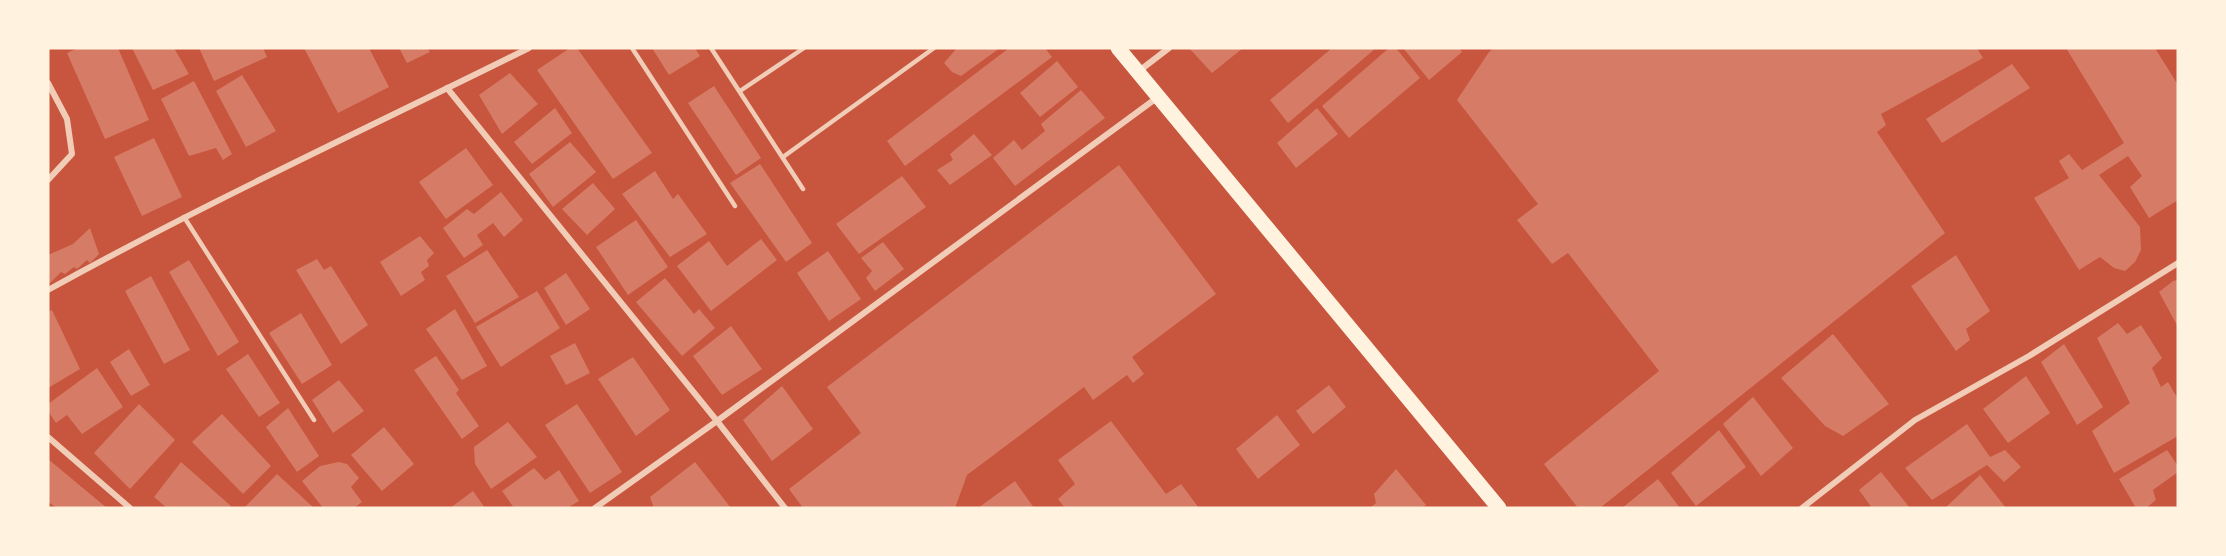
<svg xmlns="http://www.w3.org/2000/svg" width="2226" height="556" font-family="'DM Sans',sans-serif">
<rect width="100%" height="100%" fill="#c8553d"/>
<g fill="#d67c66">
<path d="M78 48H118L149 120 105 139 67 53Z"/>
<path d="M132 48H174L189 74 153 90Z"/>
<path d="M199 48H263L267 57 214 81Z"/>
<path d="M304 48H369L389 87 338 113Z"/>
<path d="M399 48H427L430 52 407 63Z"/>
<path d="M570 48H577L652 153 613 179 537 70Z"/>
<path d="M652 48H695L700 56 669 75Z"/>
<path d="M957 48H1000L961 76 952 72 944 63Z"/>
<path d="M1009 48H1045L1052 57 905 166 887 141Z"/>
<path d="M1189 48H1243L1212 73Z"/>
<path d="M1332 48H1376L1288 123 1270 100Z"/>
<path d="M1389 48H1396L1420 78 1349 138 1322 106Z"/>
<path d="M1403 48H1459L1462 52 1429 80Z"/>
<path d="M1494 48H1977L1983 58 1881 114 1886 125 1877 132 1945 233 1600 508H1578L1544 464 1659 371 1568 253 1552 264 1517 220 1538 204 1457 100 1489 52Z"/>
<path d="M2066 48H2155L2178 85V200L2149 218 2130 187 2142 176 2128 156 2099 175 2140 227 2141 250 2135 262 2125 271 2114 268 2100 257 2079 270 2034 198 2069 178 2059 161 2069 154 2082 170 2124 143Z"/>
<path d="M1057 61 1078 87 1040 117 1020 93Z"/>
<path d="M2012 64 2030 88 1942 143 1926 119Z"/>
<path d="M510 73 538 104 502 134 479 95Z"/>
<path d="M242 75 276 131 246 147 216 91Z"/>
<path d="M194 81 232 154 223 160 216 148 189 156 161 99Z"/>
<path d="M714 86 761 158 736 175 688 103Z"/>
<path d="M1081 90 1105 118 1015 186 993 158 1014 140 1022 150 1045 131 1041 124Z"/>
<path d="M555 108 572 133 532 164 514 142Z"/>
<path d="M1317 108 1338 134 1296 168 1277 143Z"/>
<path d="M974 134 992 155 950 185 937 170 953 160 950 154Z"/>
<path d="M154 138 182 197 142 216 114 157Z"/>
<path d="M570 142 596 172 553 207 529 174Z"/>
<path d="M466 148 493 185 446 219 419 182Z"/>
<path d="M760 164 812 243 786 262 730 183Z"/>
<path d="M1119 165 1216 294 1132 357 1144 374 1133 383 1127 375 1093 400 1084 387 967 475 955 508H803L789 489 861 433 827 387Z"/>
<path d="M655 171 673 199 678 194 707 234 670 257 622 194Z"/>
<path d="M902 176 926 207 859 254 836 224Z"/>
<path d="M593 183 615 209 587 235 562 209Z"/>
<path d="M501 192 523 220 504 237 493 223 477 235 483 245 464 258 443 228 467 209 474 214Z"/>
<path d="M636 220 668 267 628 295 596 247Z"/>
<path d="M90 228 99 254 90 263 87 260 77 269 74 267 65 274 61 272 48 285V255L73 244Z"/>
<path d="M420 236 434 253 427 260 429 266 421 272 425 280 401 296 380 262Z"/>
<path d="M761 239 777 260 711 311 677 266 709 241 727 266Z"/>
<path d="M883 242 904 269 875 291 866 278 872 271 861 258Z"/>
<path d="M487 250 519 297 475 323 446 276Z"/>
<path d="M828 251 861 299 829 321 797 273Z"/>
<path d="M1956 255 1990 311 1966 329 1970 340 1956 351 1911 286Z"/>
<path d="M317 259 324 270 331 266 368 325 341 344 296 270Z"/>
<path d="M189 260 239 342 218 356 169 272Z"/>
<path d="M566 273 590 309 566 325 544 288Z"/>
<path d="M151 276 190 350 164 364 125 291Z"/>
<path d="M665 278 694 314 699 309 715 328 682 356 636 302Z"/>
<path d="M2178 280V327L2159 292 2173 281Z"/>
<path d="M537 291 560 328 501 367 476 327Z"/>
<path d="M455 309 487 366 462 380 426 329Z"/>
<path d="M52 310 80 369 48 388V312Z"/>
<path d="M301 313 332 365 302 384 269 333Z"/>
<path d="M2118 323 2127 334 2141 325 2162 358 2152 368 2161 387 2168 382 2178 399V436L2114 473 2092 431 2130 403 2097 338Z"/>
<path d="M731 326 762 369 722 395 693 356Z"/>
<path d="M1833 334 1889 404 1843 436 1825 426 1781 378Z"/>
<path d="M575 343 590 373 566 385 550 356Z"/>
<path d="M2064 344 2103 407 2077 425 2041 362Z"/>
<path d="M129 349 150 385 131 396 110 362Z"/>
<path d="M248 354 280 403 259 417 226 369Z"/>
<path d="M436 356 459 390 456 393 479 426 462 439 414 370Z"/>
<path d="M633 357 670 410 636 436 598 379Z"/>
<path d="M97 368 123 407 82 434 67 415 56 423 48 411V404Z"/>
<path d="M2026 376 2050 413 2008 443 1983 409Z"/>
<path d="M339 380 364 411 333 433 312 400Z"/>
<path d="M1329 385 1346 407 1313 434 1296 411Z"/>
<path d="M782 386 813 429 772 461 743 420Z"/>
<path d="M1753 397 1793 448 1761 476 1723 424Z"/>
<path d="M139 404 175 440 130 489 94 453Z"/>
<path d="M577 404 622 472 590 493 545 425Z"/>
<path d="M288 408 319 456 297 472 266 427Z"/>
<path d="M222 414 271 466 243 494 192 442Z"/>
<path d="M1277 415 1300 445 1258 479 1236 449Z"/>
<path d="M1111 421 1166 494 1181 484 1199 508H1065L1058 499 1075 484 1058 460Z"/>
<path d="M508 422 537 457 491 489 475 464 474 447Z"/>
<path d="M1967 424 1990 457 2005 450 2021 467 2004 482 1987 465 1932 500 1905 468Z"/>
<path d="M384 427 414 464 382 491 351 455Z"/>
<path d="M1719 430 1746 467 1696 506 1671 473Z"/>
<path d="M2167 450 2178 466V472L2153 490 2156 500 2146 508H2136L2119 479Z"/>
<path d="M48 459 107 508H57L48 502Z"/>
<path d="M181 462 231 506 229 508H167L154 497Z"/>
<path d="M339 462 347 464 359 478 351 487 362 502 354 508H323L302 481 320 466Z"/>
<path d="M695 462 731 508H654L650 497Z"/>
<path d="M534 468 545 480 559 470 579 501 567 508H514L502 491Z"/>
<path d="M1396 469 1426 505 1422 508H1370L1376 503 1374 494Z"/>
<path d="M1881 472 1910 508H1872L1859 490Z"/>
<path d="M277 474 314 508H244Z"/>
<path d="M1980 475 2006 508H1945Z"/>
<path d="M1658 479 1680 508H1622Z"/>
<path d="M1015 481 1034 508H978Z"/>
<path d="M473 491 485 508H450Z"/>
</g>
<g fill="none" stroke-linecap="round" stroke-linejoin="round">
<g stroke="#f1ccb7" stroke-width="4.5">
<path d="M632 48 735 206"/>
<path d="M711 48 803 189"/>
<path d="M740 91 804 48"/>
<path d="M783 157 934 48"/>
<path d="M184 217 314 420"/>
</g>
<g stroke="#f1ccb7" stroke-width="6">
<path d="M1139 71 1169 48"/>
<path d="M48 83 67 119 72 154 48 180"/>
<path d="M447 88 717 421 785 508"/>
<path d="M48 290C205 203 368 128 529 48"/>
<path d="M48 437 130 508"/>
<path d="M595 508 717 421 1158 97"/>
<path d="M1802 508 1915 420 2029 356 2178 263"/>
</g>
<path stroke="#fff3e0" stroke-width="15" d="M1118 48 1499 508"/>
</g>
<rect width="2226" height="556" fill="none" stroke="#fff3e0" stroke-width="99"/>
</svg>
